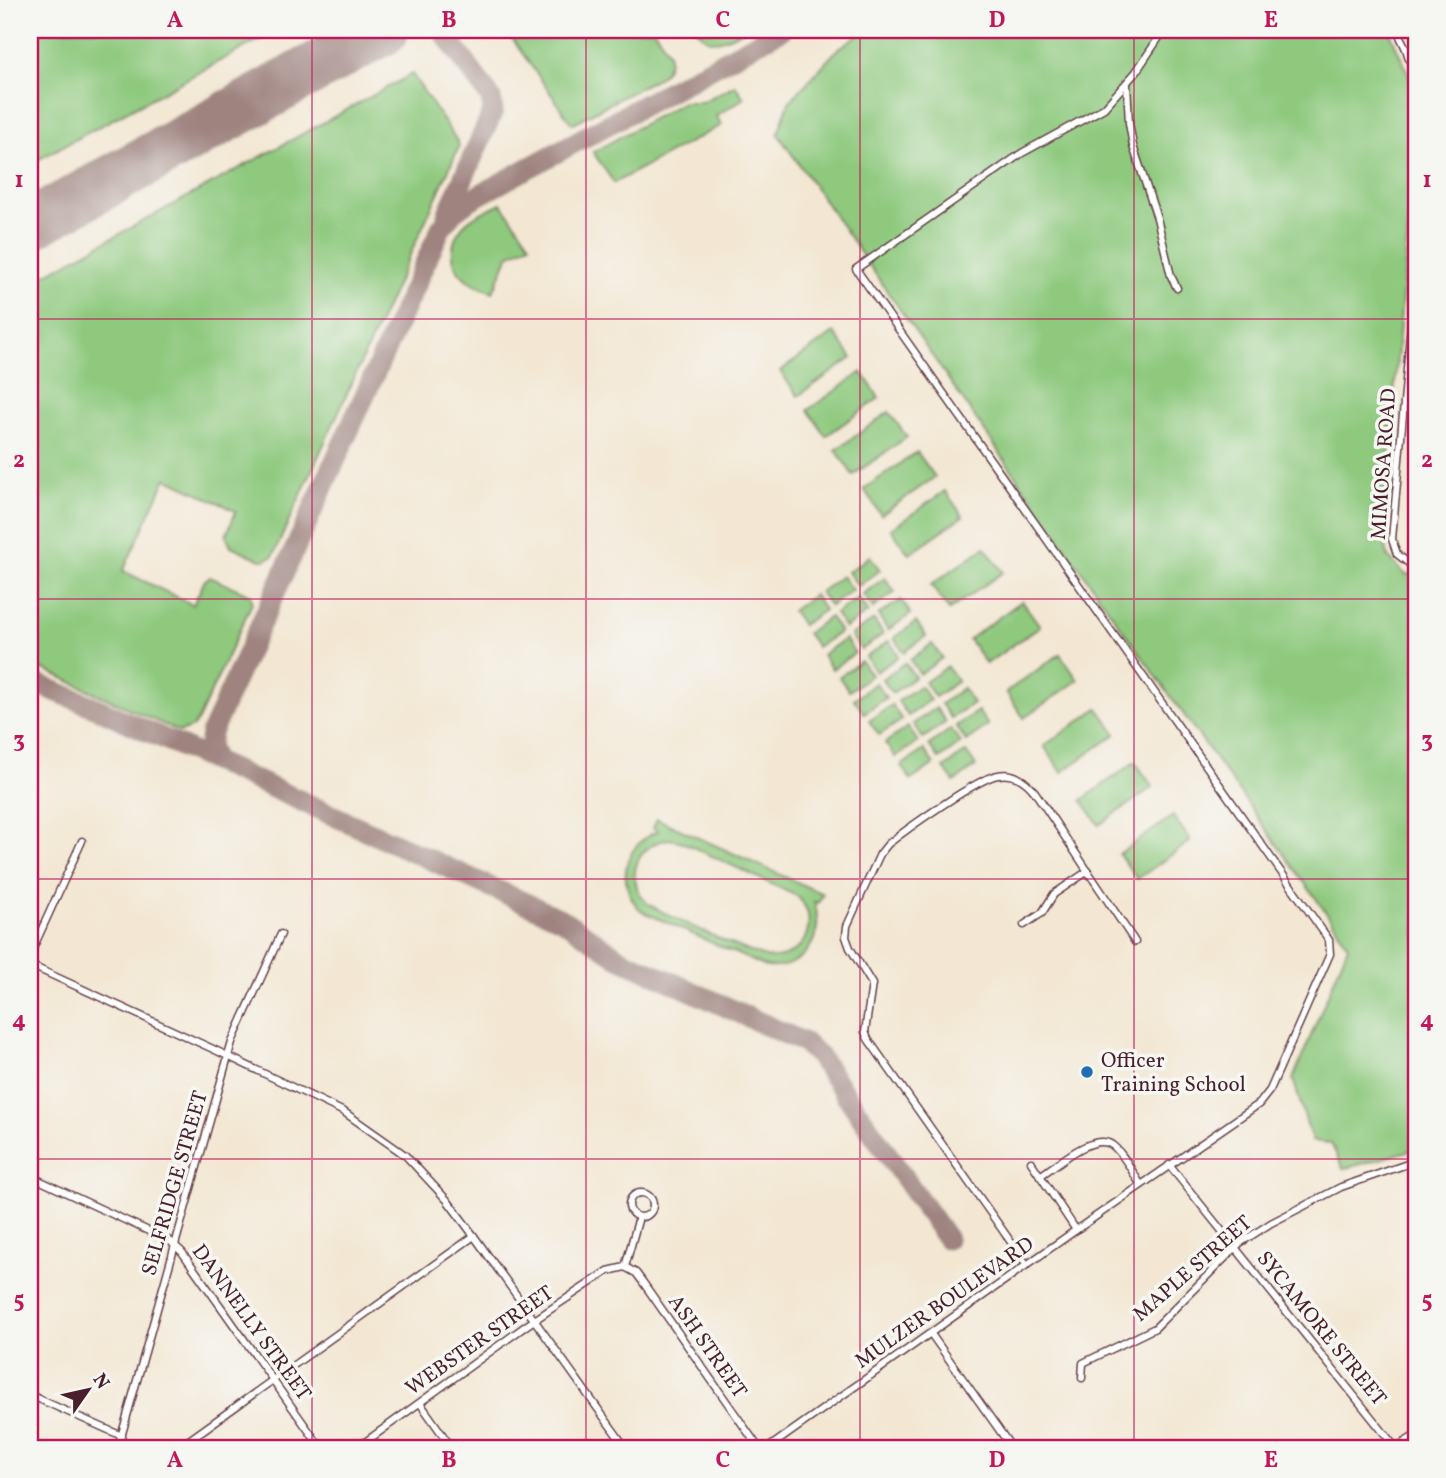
<svg xmlns="http://www.w3.org/2000/svg" width="1446" height="1478" font-family="Vollkorn,serif">
<rect width="100%" height="100%" fill="#f6f6f2"/>
<filter id="ink" filterUnits="userSpaceOnUse"><feTurbulence type="fractalNoise" baseFrequency=".0143" numOctaves="2"/><feDisplacementMap in="SourceGraphic" scale="14" xChannelSelector="R" yChannelSelector="G"/><feConvolveMatrix kernelMatrix="1 2 1 2 8 2 1 2 1" color-interpolation-filters="sRGB"/></filter>
<filter id="wash" filterUnits="userSpaceOnUse"><feTurbulence type="fractalNoise" baseFrequency=".00686" numOctaves="4" result="noise"/><feDisplacementMap in="SourceGraphic" scale="28" xChannelSelector="R" yChannelSelector="G"/><feGaussianBlur stdDeviation="1.57" result="paint"/><feColorMatrix in="noise" values="0 0 0 0 0 0 0 0 0 0 0 0 0 0 0 0 0 1.4 0 .05"/><feComposite in="paint" operator="in"/></filter>
<g filter="url(#wash)">
<rect width="100%" height="100%" fill="#f3e7d3"/>
<g fill="#8ec97e" stroke="#6c7454" stroke-width="2" fill-rule="evenodd">
<path d="M31 30H277L30 164Z"/>
<path d="M506 30H654C666 48 677 57 661 76L572 124Z"/>
<path d="M697 30H744C726 39 711 49 697 30Z"/>
<path d="M865 30H1389L1411 80 1413 169 1385 502 1384 539 1388 557 1406 575 1416 573V1149L1343 1169 1331 1143 1312 1141 1293 1079 1348 946 1335 925 1120 626 778 134 789 102 838 49Z"/>
<path d="M412 74 457 141 459 147 273 556 265 560H261L231 546 226 536 236 511 166 478 123 571 193 605 205 580 210 577 251 595 252 603 198 720 193 727 180 732 30 663V283Z"/>
<path d="M735 85 744 98 716 116 722 125 614 183 593 152 683 102H702Z"/>
<path d="M501 203 530 244 509 255 493 292C482 288 471 284 463 276 447 261 451 236 467 222 476 214 490 209 501 203Z"/>
<path d="M834 333 852 358 798 396 780 371Z"/>
<path d="M862 372 879 398 826 436 808 410Z"/>
<path d="M889 412 907 437 853 475 836 450Z"/>
<path d="M917 452 935 477 881 515 864 489Z"/>
<path d="M945 491 963 516 909 554 891 529Z"/>
<path d="M985 547 1003 572 949 610 931 585Z"/>
<path d="M870 556 880 570 858 586 848 572Z"/>
<path d="M842 576 852 590 830 606 820 592Z"/>
<path d="M885 578 895 592 873 608 863 594Z"/>
<path d="M814 595 824 610 802 625 792 611Z"/>
<path d="M858 598 868 612 845 628 835 614Z"/>
<path d="M901 600 911 614 888 630 878 615Z"/>
<path d="M1022 601 1040 626 986 664 969 639Z"/>
<path d="M830 617 840 632 817 647 807 633Z"/>
<path d="M874 620 883 634 861 650 851 635Z"/>
<path d="M916 622 926 636 904 652 894 638Z"/>
<path d="M845 639 855 653 832 669 822 655Z"/>
<path d="M889 641 899 656 876 672 866 657Z"/>
<path d="M932 644 942 658 920 674 910 660Z"/>
<path d="M1060 654 1078 680 1024 718 1006 692Z"/>
<path d="M861 661 871 675 849 691 839 677Z"/>
<path d="M905 663 915 677 892 693 882 679Z"/>
<path d="M947 667 958 681 935 697 925 682Z"/>
<path d="M876 683 886 698 864 713 854 699Z"/>
<path d="M920 686 930 700 908 716 898 701Z"/>
<path d="M963 688 973 703 951 718 941 704Z"/>
<path d="M892 705 902 720 879 735 869 721Z"/>
<path d="M936 708 946 722 923 738 913 724Z"/>
<path d="M1098 708 1116 734 1062 772 1044 746Z"/>
<path d="M978 711 988 725 966 741 956 726Z"/>
<path d="M908 727 918 742 895 757 885 743Z"/>
<path d="M951 729 961 743 939 759 929 745Z"/>
<path d="M924 750 934 764 911 780 901 766Z"/>
<path d="M966 752 976 766 954 782 944 768Z"/>
<path d="M1135 762 1153 787 1099 825 1082 800Z"/>
<path d="M1173 816 1191 841 1137 879 1119 854Z"/>
<path d="M657 819 823 894 818 903 814 902C826 936 804 971 766 967L641 911C615 884 623 845 658 831L653 828ZM668 839 680 841 797 896C808 907 812 920 806 936 801 950 786 958 772 958 754 957 664 914 647 903 624 878 635 846 668 839Z"/>
</g>
<g fill="none" stroke-linecap="round" stroke-linejoin="round">
<g stroke="#9e837f" stroke-width="21">
<path d="M442 30 491 98 493 111 447 215"/>
<path d="M30 681 92 706 563 920 619 958 803 1042 818 1055 947 1239"/>
<path d="M216 762 209 748 211 733 441 228 453 212 468 201 781 30"/>
</g>
<path stroke="#9e837f" stroke-width="51" d="M30 225 384 30"/>
</g>
</g>
<g filter="url(#ink)">
<g fill="none" stroke-linecap="round" stroke-linejoin="round">
<g stroke="#633d44" stroke-width="9">
<g id="minor">
<path d="M1397 30 1406 49 1416 80"/>
<path d="M1127 84 1129 123 1133 146 1157 218 1171 276 1177 288"/>
<path d="M1416 267 1392 539 1397 554 1416 569"/>
<path d="M1024 925 1042 913 1054 894 1088 871"/>
<path d="M30 955 82 841"/>
<path d="M30 965 213 1049 344 1112 405 1155 447 1200 474 1236 626 1448"/>
<path d="M1031 1162 1076 1230"/>
<path d="M1169 1165 1396 1448"/>
<path d="M30 1176 170 1241 182 1252 321 1448"/>
<path d="M1040 1176C1057 1165 1093 1132 1112 1145 1124 1154 1132 1172 1141 1185"/>
<circle cx="641" cy="1205" r="12"/>
<path d="M1027 1265 868 1039 865 1032 872 984 850 948 846 937 847 926 880 854 888 844C907 829 978 778 998 775 1014 772 1025 780 1035 792L1135 942"/>
<path d="M625 1267 636 1273 642 1281 759 1448"/>
<path d="M625 1267 639 1217"/>
<path d="M931 1334 1012 1448"/>
<path d="M1082 1378 1083 1363 1155 1328 1240 1243 1271 1223 1341 1187 1416 1161"/>
<path d="M30 1395 122 1436"/>
<path d="M420 1403 452 1448"/>
<path d="M118 1448 232 1042 281 934"/>
<path d="M178 1448 474 1236"/>
<path d="M357 1448 527 1325 608 1271 625 1267"/>
<path d="M768 1448 1076 1230 1259 1104 1270 1090 1330 954 1329 940 856 269 1022 153 1104 108 1136 72 1164 30"/>
<path d="M1395 1448 1416 1435"/>
</g>
</g>
<use href="#minor" stroke="#fff" stroke-width="6"/>
</g>
</g>
<path fill="none" stroke="#c2185b" stroke-width="2" stroke-opacity="0.55" d="M312 30V1448M586 30V1448M860 30V1448M1134 30V1448M30 319H1416M30 599H1416M30 879H1416M30 1159H1416"/>
<circle fill="#1f6fb2" stroke="#f6f6f2" stroke-width="2.5" cx="1087" cy="1072" r="7"/>
<g text-anchor="middle" stroke-width="7" stroke-linejoin="round" paint-order="stroke">
<g font-size="21" fill="#4a1f2b" stroke="#f6f6f2">
<text transform="translate(1383 464) rotate(-86)" y="7">MIMOSA ROAD</text>
<text transform="translate(174 1183) rotate(-74)" y="7">SELFRIDGE STREET</text>
<text transform="translate(1192 1268) rotate(-41)" y="7">MAPLE STREET</text>
<text transform="translate(944 1302) rotate(-35)" y="7">MULZER BOULEVARD</text>
<text transform="translate(252 1322) rotate(54)" y="7">DANNELLY STREET</text>
<text transform="translate(1322 1328) rotate(51)" y="7">SYCAMORE STREET</text>
<text transform="translate(479 1340) rotate(-35)" y="7">WEBSTER STREET</text>
<text transform="translate(708 1346) rotate(55)" y="7">ASH STREET</text>
</g>
<g font-size="21" fill="#4a1f2b" stroke="#f6f6f2" text-anchor="start">
<text x="1101" y="1067">Officer<tspan x="1101" dy="24">Training School</tspan></text>
</g>
</g>
<rect width="1446" height="1478" fill="none" stroke="#f6f6f2" stroke-width="77"/>
<g transform="translate(88 1390) rotate(56)" stroke="#f6f6f2" stroke-width="5" paint-order="stroke">
<path d="M0-5L12 26L0 18L-12 26Z" fill="#4a1f2b"/>
<text y="-10" font-size="19" font-weight="bold" text-anchor="middle" fill="#4a1f2b">N</text>
</g>
<rect x="38" y="38" width="1370" height="1402" fill="none" stroke="#c2185b" stroke-width="2.5"/>
<g font-size="23" text-anchor="middle" font-weight="bold" fill="#c2185b">
<text x="175" y="27">A</text>
<text x="449" y="27">B</text>
<text x="723" y="27">C</text>
<text x="997" y="27">D</text>
<text x="1271" y="27">E</text>
<text x="19" y="187">1</text>
<text x="1427" y="187">1</text>
<text x="19" y="467">2</text>
<text x="1427" y="467">2</text>
<text x="19" y="747">3</text>
<text x="1427" y="747">3</text>
<text x="19" y="1027">4</text>
<text x="1427" y="1027">4</text>
<text x="19" y="1307">5</text>
<text x="1427" y="1307">5</text>
<text x="175" y="1467">A</text>
<text x="449" y="1467">B</text>
<text x="723" y="1467">C</text>
<text x="997" y="1467">D</text>
<text x="1271" y="1467">E</text>
</g>
</svg>
